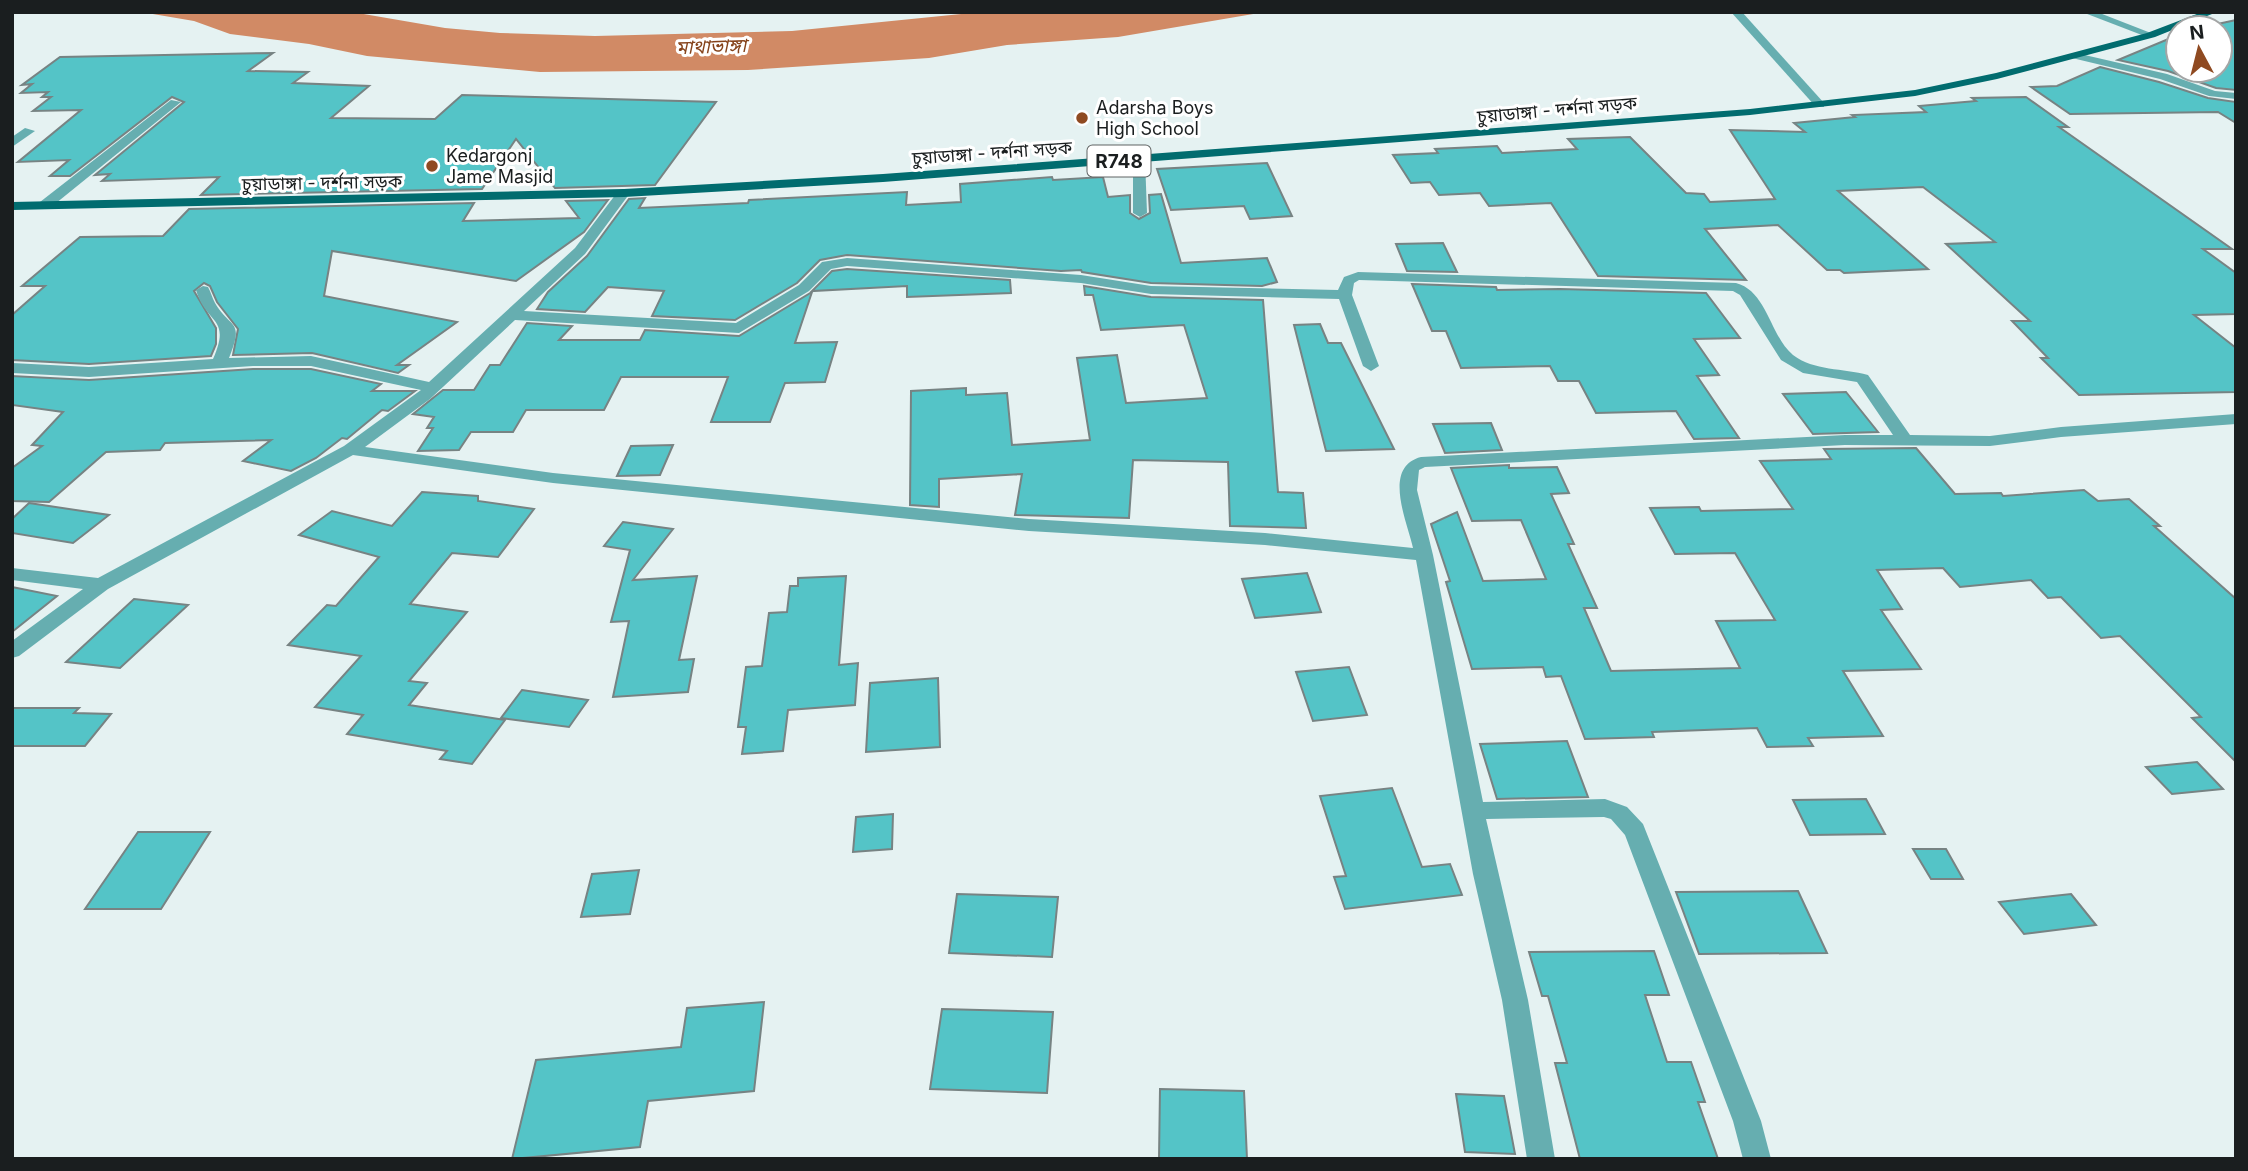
<svg xmlns="http://www.w3.org/2000/svg" width="2248" height="1171" font-family="Inter,'Noto Sans Bengali',sans-serif">
<rect width="100%" height="100%" fill="#e5f2f2"/>
<path fill="#d18a65" d="M141 12H352L445 28 500 33 595 36 792 31 981 12H1265L1118 37 1007 45 929 58 748 70 540 72 367 56 309 44 230 34 194 21Z"/>
<g fill="#54c4c7" stroke="#778383" stroke-width="2">
<path d="M2236 20V90L2216 88 2168 71 2118 60 2178 35V70H2220V28H2199Z"/>
<path d="M273 53 248 71 308 72 293 83 369 86 331 118 435 119 462 95 716 102 655 185 555 188 516 139 482 189 201 195 219 177 102 181 110 174 95 175 184 102 172 97 70 176H50L69 160 18 162 81 110 33 111 51 97H42L48 92 21 93 32 84 22 85 60 57Z"/>
<path d="M2100 67 2159 82 2208 98 2236 102V123L2218 112 2070 114 2031 87 2057 86Z"/>
<path d="M2026 97 2068 127H2059L2232 249H2203L2236 273V314L2194 315 2236 348V392L2079 395 2041 358H2048L2012 321H2030L1946 244 1995 242 1923 187 1838 191 1928 269 1844 273 1840 270H1827L1778 225 1705 229 1746 280 1598 276 1551 203 1489 206 1480 193 1439 195 1430 182 1411 183 1393 155 1438 153 1435 149 1497 146 1502 153 1577 149 1568 139 1630 137 1686 193 1704 194 1710 202 1775 199 1730 130 1805 132 1794 123 1855 117 1852 115 1926 112 1919 106 1976 101 1972 98Z"/>
<path d="M1267 163 1292 216 1250 219 1244 206 1171 210 1157 169Z"/>
<path d="M1052 177 1053 180 1103 177 1108 197 1130 195V213L1139 219 1150 213 1149 195 1161 194 1181 263 1267 258 1277 282 1262 286 1151 283 1082 272 1081 270 1061 271 847 255 820 260 797 283 735 320 652 316 664 291 608 287 585 312 537 309 548 292 587 256 629 199 645 198 639 208 748 203 749 200 907 192 906 205 961 202 960 184Z"/>
<path d="M608 200 584 232 516 281 332 251 324 296 457 322 397 365H409L398 373 312 353 233 355 238 329 217 302 210 286 204 283 194 291 216 328V344L211 356 89 364 12 360V315L45 286H22L80 237 163 236 189 209 474 203 463 221 579 218 566 201Z"/>
<path d="M1443 243 1457 272 1407 271 1396 244Z"/>
<path d="M847 269 1010 280 1011 293 907 297V286L812 291 832 271Z"/>
<path d="M1412 284 1496 287 1497 290 1560 289 1706 293 1740 338 1694 339 1719 375 1697 376 1739 438 1694 439 1676 411 1596 413 1579 381H1558L1550 366 1461 368 1446 331H1432Z"/>
<path d="M1084 286 1151 297 1263 300 1278 492 1303 493 1306 528 1230 526 1228 462 1133 460 1129 518 1015 515 1022 474 939 479V507L910 505 911 391 966 388V395L1007 393 1012 445 1090 440 1077 358 1117 355 1126 403 1207 398 1184 325 1101 330 1093 295H1085Z"/>
<path d="M812 292 795 343 837 342 825 382 785 383 770 422H711L728 377H621L604 410H526L513 432H471L459 450 418 451 433 428H427L434 417 413 414 443 390H474L490 365H500L527 323 572 326 559 340H640L645 330 739 336Z"/>
<path d="M1320 324 1328 343H1341L1394 449 1326 451 1294 325Z"/>
<path d="M253 369H311L381 384 372 391H415L388 411 382 410 347 439 342 438 316 458 291 471 243 461 271 440 165 443 160 450 106 452 49 502 12 501V468L42 446 32 445 63 412 12 405V376L89 380Z"/>
<path d="M1846 392 1878 432 1813 434 1783 394Z"/>
<path d="M1491 423 1502 450 1445 453 1433 424Z"/>
<path d="M673 445 660 475 617 476 631 446Z"/>
<path d="M1916 448 1955 494 2001 493 2003 496 2084 490 2098 501 2129 499 2160 526H2154L2236 599V762L2192 718 2201 717 2120 636 2101 638 2061 597 2048 598 2031 580 1960 587 1943 568 1877 570 1902 609 1881 610 1921 669 1843 671 1883 736 1808 738 1813 746 1767 747 1757 728 1652 732 1654 737 1585 739 1561 676 1546 677 1543 667 1472 669 1446 582 1450 581 1431 524 1457 512 1483 581 1546 579 1521 520 1472 521 1451 468 1509 465V468L1557 467 1569 493 1551 494 1574 544H1568L1597 608H1584L1611 671 1740 668 1716 621 1775 620 1735 553 1675 554 1650 508 1699 507 1701 511 1793 509 1760 461 1831 459 1824 449Z"/>
<path d="M422 492 478 496V501L534 509 498 557 452 553 410 604 467 612 409 681 427 683 409 705 505 720 472 764 440 759 447 751 347 734 363 715 315 707 361 656 288 645 327 605 336 606 379 557 299 535 332 511 392 526Z"/>
<path d="M29 503 109 515 73 543 12 533V519Z"/>
<path d="M623 522 673 529 633 580 697 576 679 660 694 659 688 692 613 697 629 621 611 622 630 550 604 546Z"/>
<path d="M1307 573 1321 612 1255 618 1242 579Z"/>
<path d="M846 576 839 665 858 663 855 705 788 710 783 751 742 754 746 727H738L746 667 762 666 769 613 787 612 790 586H798V578Z"/>
<path d="M12 587 57 596 12 632Z"/>
<path d="M134 599 188 605 120 668 66 662Z"/>
<path d="M1349 667 1367 715 1313 721 1296 672Z"/>
<path d="M938 678 940 747 866 752 870 683Z"/>
<path d="M522 690 588 700 569 727 501 718Z"/>
<path d="M12 708H79L74 713 111 714 85 746H13Z"/>
<path d="M1567 741 1588 797 1497 799 1480 744Z"/>
<path d="M2197 762 2223 789 2172 794 2146 767Z"/>
<path d="M1392 788 1422 867 1450 864 1462 895 1345 909 1334 877 1346 876 1320 796Z"/>
<path d="M1866 799 1885 834 1810 835 1793 800Z"/>
<path d="M893 814 892 849 853 852 856 817Z"/>
<path d="M138 832H210L161 909H85Z"/>
<path d="M1913 849H1946L1963 879H1931Z"/>
<path d="M639 870 630 914 581 917 592 874Z"/>
<path d="M1798 891 1827 953 1699 954 1676 892Z"/>
<path d="M957 894 1058 897 1052 957 949 953Z"/>
<path d="M2071 894 2096 925 2024 934 1999 902Z"/>
<path d="M1654 951 1669 995H1645L1667 1062H1691L1705 1102H1698L1718 1159H1580L1555 1063H1567L1548 996H1542L1529 952Z"/>
<path d="M764 1002 754 1091 648 1101 640 1147 512 1159 536 1060 681 1047 687 1008Z"/>
<path d="M942 1009 1053 1012 1047 1093 930 1089Z"/>
<path d="M1160 1089 1244 1091 1247 1159H1159Z"/>
<path d="M1456 1094 1504 1096 1515 1154 1465 1152Z"/>
</g>
<g fill="none" stroke-linecap="round" stroke-linejoin="round">
<g fill="#66aeb0" fill-rule="evenodd">
<path d="M1731 12H1742L1824 103V107H1816Z"/>
<path d="M2082 12H2097L2156 35 2147 37Z"/>
<path d="M2076 53 2167 74 2215 91 2236 93V99L2209 96 2160 79 2072 58 2071 56Z"/>
<path d="M171 100 181 102 50 208H40V202Z"/>
<path d="M25 128 35 131 12 147V137Z"/>
<path d="M1139 155 1145 159 1147 213 1140 217 1133 213V159Z"/>
<path d="M624 189 630 193 585 254 524 311 736 323 799 285 822 262 847 258 1081 275 1151 286 1338 290 1344 277 1358 272 1736 283C1767 291 1770 336 1793 355 1814 371 1843 368 1868 375L1910 435 1990 436 2061 427 2236 414V424L2061 437 1990 446 1845 445 1425 467 1419 470 1417 490 1433 555 1483 802 1605 799 1627 807 1643 824 1761 1121 1771 1159H1743L1733 1121 1625 835 1611 819 1604 817 1486 819 1528 1000 1555 1159H1527L1502 1000 1473 874 1416 560 1265 545 1029 531 553 483 353 455 108 589 19 656 12 658V641L83 589 12 580V568L98 578 344 446 421 390 311 366H253L89 377 12 373V363L89 367 213 359C232 316 206 325 196 290L203 286 208 287C211 292 212 298 215 303 230 329 245 319 229 358L311 356 429 382 575 248 619 190ZM847 266 1081 283 1151 294 1339 299 1363 366 1371 371 1379 366 1352 295 1354 283 1359 280 1733 291 1740 295 1781 360 1803 373 1857 382 1893 435H1845L1421 457C1382 467 1407 521 1413 548L1265 533 1029 519 553 473 365 447 430 399 515 320 739 333 809 291 831 269Z"/>
</g>
<path fill="#016c6f" fill-rule="evenodd" d="M2202 12H2217L2155 37 1997 79 1915 96 1750 115 883 182 624 197 12 210V202L624 189 883 174 1750 109 1915 90 1996 73 2147 33Z"/>
</g>
<g fill="#8f4a21" stroke="#fff" stroke-width="2.5">
<circle cx="1082" cy="118" r="7"/>
<circle cx="432" cy="166" r="7"/>
</g>
<g text-anchor="middle" stroke-width="6" stroke-linejoin="round" paint-order="stroke">
<g font-size="18" fill="#1a1e1f" stroke="#fff" text-anchor="start">
<text x="1096" y="114">Adarsha Boys<tspan x="1096" dy="21">High School</tspan></text>
<text x="446" y="162">Kedargonj<tspan x="446" dy="21">Jame Masjid</tspan></text>
</g>
<g font-size="18" fill="#1a1e1f" stroke="#fff">
<text transform="translate(1557 110) rotate(-5)" y="6">চুয়াডাঙ্গা - দর্শনা সড়ক</text>
<text transform="translate(992 153) rotate(-4)" y="6">চুয়াডাঙ্গা - দর্শনা সড়ক</text>
<text transform="translate(322 183) rotate(-1)" y="6">চুয়াডাঙ্গা - দর্শনা সড়ক</text>
</g>
<g font-size="19" font-style="italic" fill="#85431b" stroke="#fff">
<text transform="translate(711 46) rotate(-2)" y="7">মাথাভাঙ্গা</text>
</g>
<rect fill="#fff" stroke="#5f6262" stroke-width="2" x="1087.5" y="145.5" width="63" height="31" rx="5"/>
<g font-size="19" font-weight="bold" fill="#1a1e1f">
<text x="1119" y="168">R748</text>
</g>
</g>
<rect width="2248" height="1171" fill="none" stroke="#1a1e1f" stroke-width="28"/>
<g transform="translate(2199 49) rotate(353)"><circle r="33" fill="#ffffff" stroke="#a3a5a5" stroke-width="2"/>
<path d="M0-5L12 26L0 18L-12 26Z" fill="#8f4a21"/>
<text y="-10" font-size="19" font-weight="bold" text-anchor="middle" fill="#1a1e1f">N</text>
</g>
</svg>
